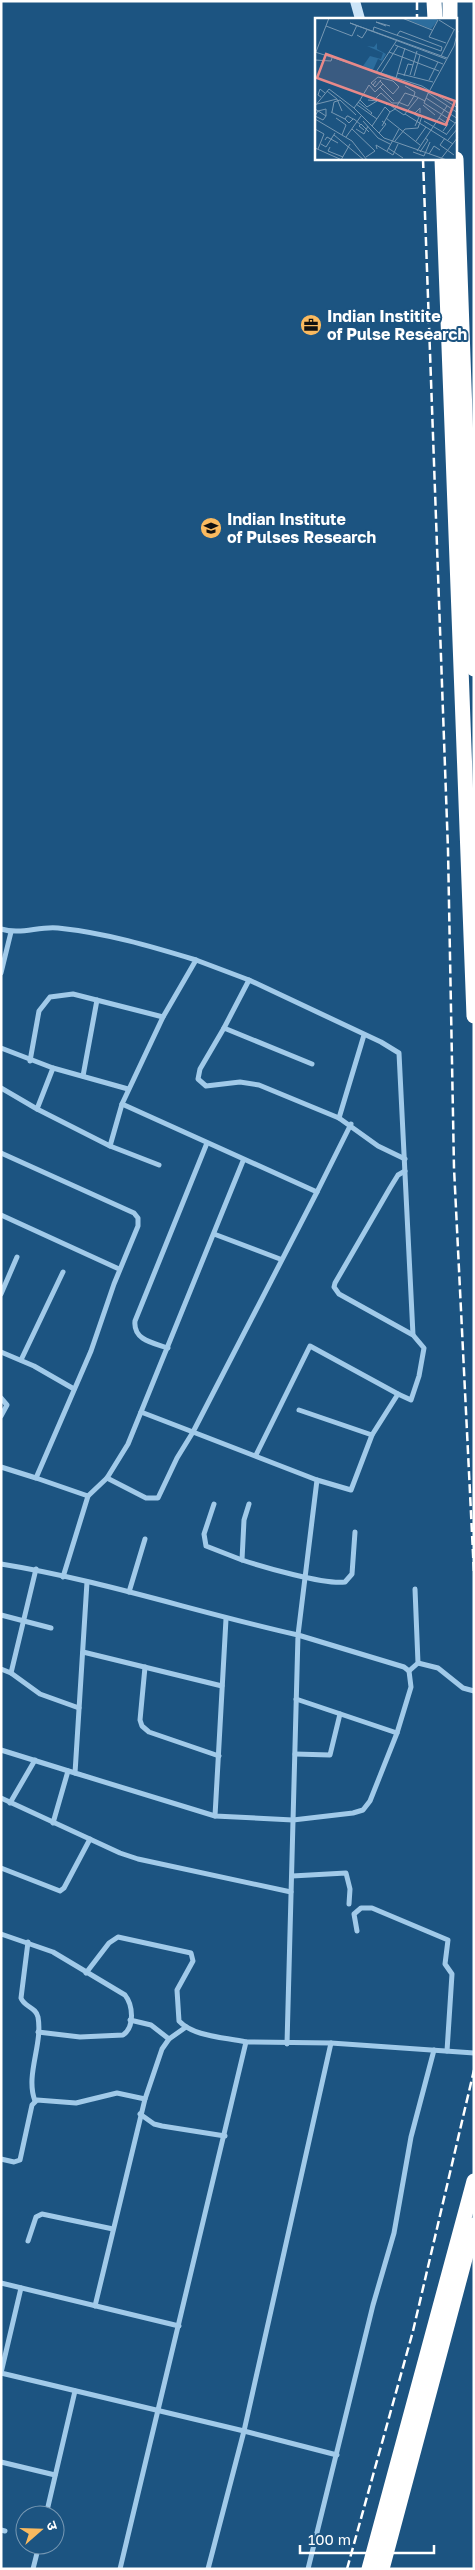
<svg xmlns="http://www.w3.org/2000/svg" width="475" height="2570" font-family="'Golos Text','Noto Sans Devanagari',sans-serif">
<rect width="100%" height="100%" fill="#1c5481"/>
<g fill="none" stroke-linecap="round" stroke-linejoin="round">
<g stroke="#a1cae9" stroke-width="5">
<path d="M1 929C21 935 38 926 58 928 106 933 150 946 196 960L163 1017 122 1104 317 1192 351 1124"/>
<path d="M196 960 249 980"/>
<path d="M1 973 11 932"/>
<path d="M224 1028 249 980 381 1042 399 1053 413 1335"/>
<path d="M1 1048 53 1068"/>
<path d="M30 1061 39 1011 50 997 73 994 163 1017"/>
<path d="M312 1064 224 1028 200 1069 198 1079 206 1086 240 1082 259 1085 339 1118 378 1146 405 1159"/>
<path d="M83 1076 97 1000"/>
<path d="M1 1088 37 1109"/>
<path d="M122 1104 110 1146 37 1109 53 1068 128 1089"/>
<path d="M339 1118 364 1035"/>
<path d="M110 1146 159 1165"/>
<path d="M1 1153 134 1213 138 1218V1226L114 1284 91 1351 36 1478 88 1496 63 1577"/>
<path d="M317 1192 193 1432 317 1480 351 1490 372 1435 398 1394 411 1400 419 1376 424 1348 413 1335 339 1294 334 1287 335 1283 390 1188 398 1175 405 1171"/>
<path d="M1 1215 119 1269"/>
<path d="M214 1234 280 1259"/>
<path d="M1 1294 17 1257"/>
<path d="M168 1348C153 1343 133 1340 135 1321L207 1143"/>
<path d="M1 1352 34 1366 74 1389"/>
<path d="M21 1360 63 1272"/>
<path d="M1 1398 7 1405 1 1416"/>
<path d="M299 1410 372 1435"/>
<path d="M256 1455 310 1346 398 1394"/>
<path d="M1 1467 36 1478"/>
<path d="M107 1478 146 1498H158L177 1458 193 1432 141 1412"/>
<path d="M317 1480 298 1635 404 1667 409 1671"/>
<path d="M88 1496 107 1478 128 1444 243 1161"/>
<path d="M214 1504 204 1534 206 1546 242 1560"/>
<path d="M249 1504 244 1520 242 1560C263 1567 325 1585 345 1582L352 1574 355 1532"/>
<path d="M1 1564C101 1580 199 1613 298 1635L287 2044"/>
<path d="M36 1569 11 1673 40 1694 79 1708"/>
<path d="M87 1582 75 1773 215 1816 293 1820 353 1813 363 1810 370 1801 397 1733 411 1687 409 1671 418 1663 415 1589"/>
<path d="M129 1592 145 1539"/>
<path d="M1 1615 51 1628"/>
<path d="M83 1652 222 1686"/>
<path d="M418 1663 438 1668 463 1688 474 1691"/>
<path d="M145 1667 140 1720 142 1726 149 1732 219 1756"/>
<path d="M1 1669 11 1673"/>
<path d="M296 1699 397 1733"/>
<path d="M1 1750 75 1773"/>
<path d="M295 1754 330 1755 340 1714"/>
<path d="M1 1798 120 1853 138 1859 291 1892"/>
<path d="M10 1803 35 1760"/>
<path d="M215 1816 226 1619"/>
<path d="M53 1823 68 1771"/>
<path d="M1 1868 60 1891 64 1888 90 1839"/>
<path d="M292 1876 346 1873 350 1889 349 1904"/>
<path d="M357 1931 354 1914 361 1908H372L448 1940 445 1964 452 1974 447 2051"/>
<path d="M1 1934 53 1952 125 1995C133 2005 135 2027 123 2035L80 2037 38 2032"/>
<path d="M28 1942 21 1998C24 2007 36 2007 38 2017 43 2045 25 2075 35 2101"/>
<path d="M86 1973 109 1943 118 1937 191 1953 193 1961 177 1990 179 2021C194 2037 225 2037 246 2042"/>
<path d="M130 2020 151 2025 169 2039"/>
<path d="M140 2114 154 2124 162 2126 225 2136"/>
<path d="M1 2159 14 2162 20 2160 32 2105 37 2100 76 2103 117 2093 145 2099"/>
<path d="M28 2241 36 2217 42 2214 113 2229"/>
<path d="M1 2283 179 2326"/>
<path d="M21 2288 1 2373 244 2431 337 2455"/>
<path d="M95 2306 145 2099 162 2049 169 2039 186 2027"/>
<path d="M1 2462 55 2475"/>
<path d="M46 2515 75 2391"/>
<path d="M1 2530 5 2531"/>
<path d="M33 2569 39 2545"/>
<path d="M120 2569 246 2042 331 2043 474 2053"/>
<path d="M208 2569 244 2431 331 2043"/>
<path d="M308 2569 373 2305 394 2233 411 2137 434 2050"/>
</g>
<path stroke="#cce4f7" stroke-width="10" d="M355 1 360 19"/>
<g stroke="#fff" stroke-width="15">
<path d="M434 1 435 19"/>
<path d="M450 1V19"/>
<path d="M442 159 474 1016"/>
<path d="M456 159 474 669"/>
<path d="M369 2569 474 2181"/>
<path d="M382 2569 474 2225"/>
</g>
<g stroke="#fff" stroke-width="2.5" stroke-dasharray="9 4" stroke-linecap="butt">
<path d="M417 1V19"/>
<path d="M438 1 439 19"/>
<path d="M423 159 448 850 454 1168 474 1574"/>
<path d="M445 159 474 897"/>
<path d="M347 2569 413 2331 474 2070"/>
<path d="M371 2569 474 2189"/>
</g>
</g>
<defs>
<g id="office-disc" transform="scale(1.125)"><circle r="9.5" fill="#faba5f" stroke="#1c5481"/><path d="M-6-3h4V-5.5h4V-3h4V5H-6ZM-1-4.5V-3h2v-1.5ZM-6 0V1H6V0Z" fill="#111"/></g>
<g id="university-disc" transform="scale(1.125)"><circle r="9.5" fill="#faba5f" stroke="#1c5481"/><path d="M0-5L7-2L0 1L-7-2ZM-4 1L0 2.5L4 1V4Q0 6-4 4Z" fill="#111"/></g>
</defs>
<g fill-rule="evenodd">
<use href="#office-disc" x="311" y="325"/>
<use href="#university-disc" x="211" y="528"/>
</g>
<g text-anchor="middle" stroke-width="4" stroke-linejoin="round" paint-order="stroke">
<g font-size="16" font-weight="bold" fill="#fff" stroke="#1c5481" text-anchor="start">
<text x="327" y="322">Indian Institite<tspan x="327" dy="18">of Pulse Research</tspan></text>
<text x="227" y="525">Indian Institute<tspan x="227" dy="18">of Pulses Research</tspan></text>
</g>
</g>
<g transform="translate(315 18)">
<rect width="142" height="142" fill="#1c5481"/>
<path d="M88 0H120L123 2 116 11ZM62 25V31L71 36 67 43 63 41 58 52 48 48 55 38 66 41 68 35 52 28 59 29Z" fill="#2c6d9d"/>
<path fill="none" stroke="#7798b3" stroke-width="1" d="M87 0 117 12M123 2 114 19 131 25M124 2 140 12M11 8 37 18 42 7M71 8 61 4 75 8M58 13 59 9 126 33M42 17 47 20 52 12M82 17 85 13 127 29 126 33M80 27 128 46M0 34 107 68 143 90M1 34 14 0M74 34 124 53M126 38 139 12M131 41 35 5 132 40M0 42 16 43 17 40M61 54 82 22M66 55 83 28M82 55 118 64M95 57 102 33M89 58 93 46 98 47M99 58 105 37M81 60 90 30M114 62 123 44M61 63 58 67 60 69 66 62M58 67 56 65 63 59 78 63 84 69 78 76 68 66M65 69 79 83M115 72 139 28 143 13M12 73 22 81 27 93M114 73 109 85 140 105M113 75 143 95M6 79 3 77 5 71 10 75M103 80 89 97 80 91 90 75 102 79 110 83M111 80 143 101M53 82 62 83 52 89 45 82 54 67 60 74 68 66 65 63M59 82 66 75 77 85H83M43 84 57 95 55 97M83 84 93 88 99 78 100 74 90 68M2 86 22 81M41 86 62 101M71 87 73 85 80 91 75 94M108 87 120 97M0 88 14 71 39 90 45 82M39 90 69 120 132 142M0 91 11 98 8 102 0 98M16 94 30 101M17 94 19 84 25 82 41 97M90 96 138 126M0 98 3 93 11 91V98M104 99 99 96 105 90V95M21 100 31 107 27 117M71 100 105 127M124 100 133 106 128 113M0 101 37 123 52 142M38 101 34 105 30 101 32 98H33L38 101H39L46 107M48 103 63 120 75 126M109 103 131 116M57 108 70 89 75 94 67 108M0 111 9 116 3 131M37 111 60 133 51 139M41 111 49 116 53 108M49 112 44 108 46 106 54 114M64 115 71 106 67 103M19 117 49 142M131 117 141 104M31 119 46 98M130 120 125 127 139 137M10 122 12 119 23 125M133 122 143 110M80 123 90 111 103 110 107 98 105 97 100 108M101 123 111 109M6 126 11 129 20 115M15 129 13 133 28 139M0 130 27 142M73 130 88 140M62 131 61 127 78 137 83 126M72 133 84 111M102 133 132 88M98 134 109 138 115 124M105 134 113 122 110 120M114 136 119 128 125 132M26 142 35 126M125 142 143 119"/>
<path fill="#e88989" fill-opacity="0.15" stroke="#e88989" stroke-width="2.5" d="M11 36 140 83 131 107 2 60Z"/>
<rect width="142" height="142" fill="none" stroke="#fff" stroke-width="2.5"/>
</g>
<rect width="475" height="2570" fill="none" stroke="#ffffff" stroke-width="5"/>
<g transform="translate(40 2530) rotate(70)"><circle r="24" fill="#1c5481" stroke="#7798b3"/>
<path d="M0-4L9 19L0 12L-9 19Z" fill="#faba5f"/>
<text y="-8" font-size="14" font-weight="bold" text-anchor="middle" fill="#ffffff">उ</text>
</g>
<path d="M300 2545v8h134v-8" fill="none" stroke="#ffffff" stroke-width="2.5"/>
<text x="308" y="2545" font-size="15" fill="#ffffff" stroke="#1c5481" stroke-width="4" paint-order="stroke">100 m</text>
</svg>
